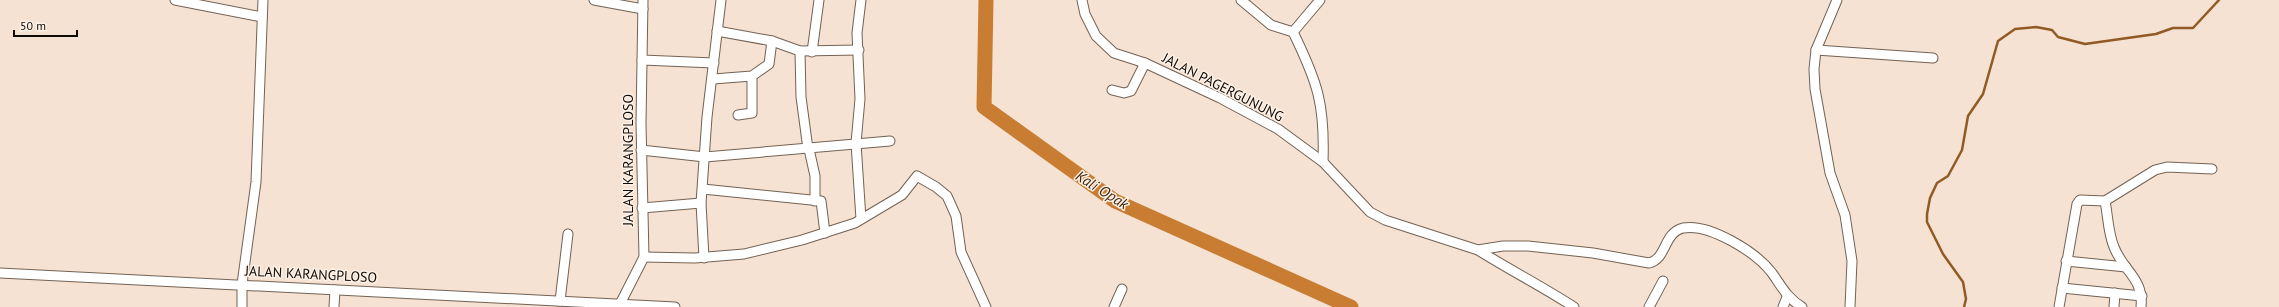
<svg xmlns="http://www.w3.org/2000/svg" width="2279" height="307" font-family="'PT Sans',sans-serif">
<rect width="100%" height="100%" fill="#f5e2d2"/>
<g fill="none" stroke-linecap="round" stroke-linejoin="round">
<path stroke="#925a24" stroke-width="2.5" d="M1964 307 1966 299 1963 282 1943 254 1927 222V214L1930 198 1937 183 1948 176 1962 150 1968 116 1983 94 1998 41 2015 29 2036 27 2052 30 2058 37 2085 44 2156 34 2173 28H2193L2219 0"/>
<path stroke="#c97d32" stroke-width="15" d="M986 0 984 107 1115 201 1351 307"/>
<g stroke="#736254" stroke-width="11">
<g id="minor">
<path d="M175 0 262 17"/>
<path d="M594 0 643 9"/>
<path d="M861 0 857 33 860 99 856 143 861 219"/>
<path d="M1082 0 1085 14 1096 36 1114 53 1145 63 1220 98 1278 129 1323 162 1370 212 1385 220 1478 250 1503 246H1528L1593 253 1649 263C1667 259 1663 233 1683 228 1710 223 1757 253 1772 273 1782 287 1787 298 1802 307"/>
<path d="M1241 0 1271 25 1293 32C1318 83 1325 105 1323 162"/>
<path d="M1837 0 1816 50 1814 69 1815 89 1830 173 1845 215 1852 261 1850 307"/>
<path d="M717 31 772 41 800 51 859 50"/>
<path d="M1293 32 1320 0"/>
<path d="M1816 50 1933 58"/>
<path d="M800 51 801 97 808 149"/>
<path d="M812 52 819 0"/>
<path d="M642 60 714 63"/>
<path d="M713 79 752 76 769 64 772 41"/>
<path d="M1112 90 1124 93 1131 91 1145 63"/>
<path d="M738 115 752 113V76"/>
<path d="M809 149 815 176V201"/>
<path d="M641 150 705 157 890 141"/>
<path d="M703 189 821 201 825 233"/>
<path d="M2105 201C2108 216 2108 233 2114 247 2123 271 2144 278 2141 307"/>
<path d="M642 208 701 203"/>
<path d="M1478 250C1510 270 1543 287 1574 307"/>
<path d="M644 257 695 258 744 254 802 240 855 223 902 195 917 176 936 187 947 196 956 216 961 252 986 307"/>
<path d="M704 258 701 203 707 117 721 0"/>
<path d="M2066 261 2126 267"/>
<path d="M0 273 675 307"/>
<path d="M2062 288 2142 296"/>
<path d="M560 301 568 234"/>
<path d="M620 304 644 257 641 123 643 0"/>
<path d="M242 307V284L256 182 263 0"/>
<path d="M334 307 335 290"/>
<path d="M1114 307 1122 289"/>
<path d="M1649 307 1663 281"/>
<path d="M1783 307 1787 297"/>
<path d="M2059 307 2077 204 2080 200 2105 201 2155 170 2167 167 2212 169"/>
<path d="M2114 307 2115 293"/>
</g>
</g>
<use href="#minor" stroke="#fff" stroke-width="9"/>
</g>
<g text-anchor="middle" stroke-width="3" stroke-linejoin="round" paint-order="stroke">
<g font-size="14" fill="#100a05" stroke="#fdf1e7">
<text transform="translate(1223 87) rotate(27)" y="5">JALAN PAGERGUNUNG</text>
<text transform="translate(628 160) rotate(-90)" y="5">JALAN KARANGPLOSO</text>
<text transform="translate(311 274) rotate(3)" y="5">JALAN KARANGPLOSO</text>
</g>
<g font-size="15" font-style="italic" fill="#48290a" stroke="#fdf1e7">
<text transform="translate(1102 190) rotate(32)" y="5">Kali Opak</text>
</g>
</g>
<path d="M14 30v6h63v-6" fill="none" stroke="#100a05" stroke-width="2"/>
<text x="20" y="30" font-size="12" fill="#100a05" stroke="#fdf1e7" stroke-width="3" paint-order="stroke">50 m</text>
</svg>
